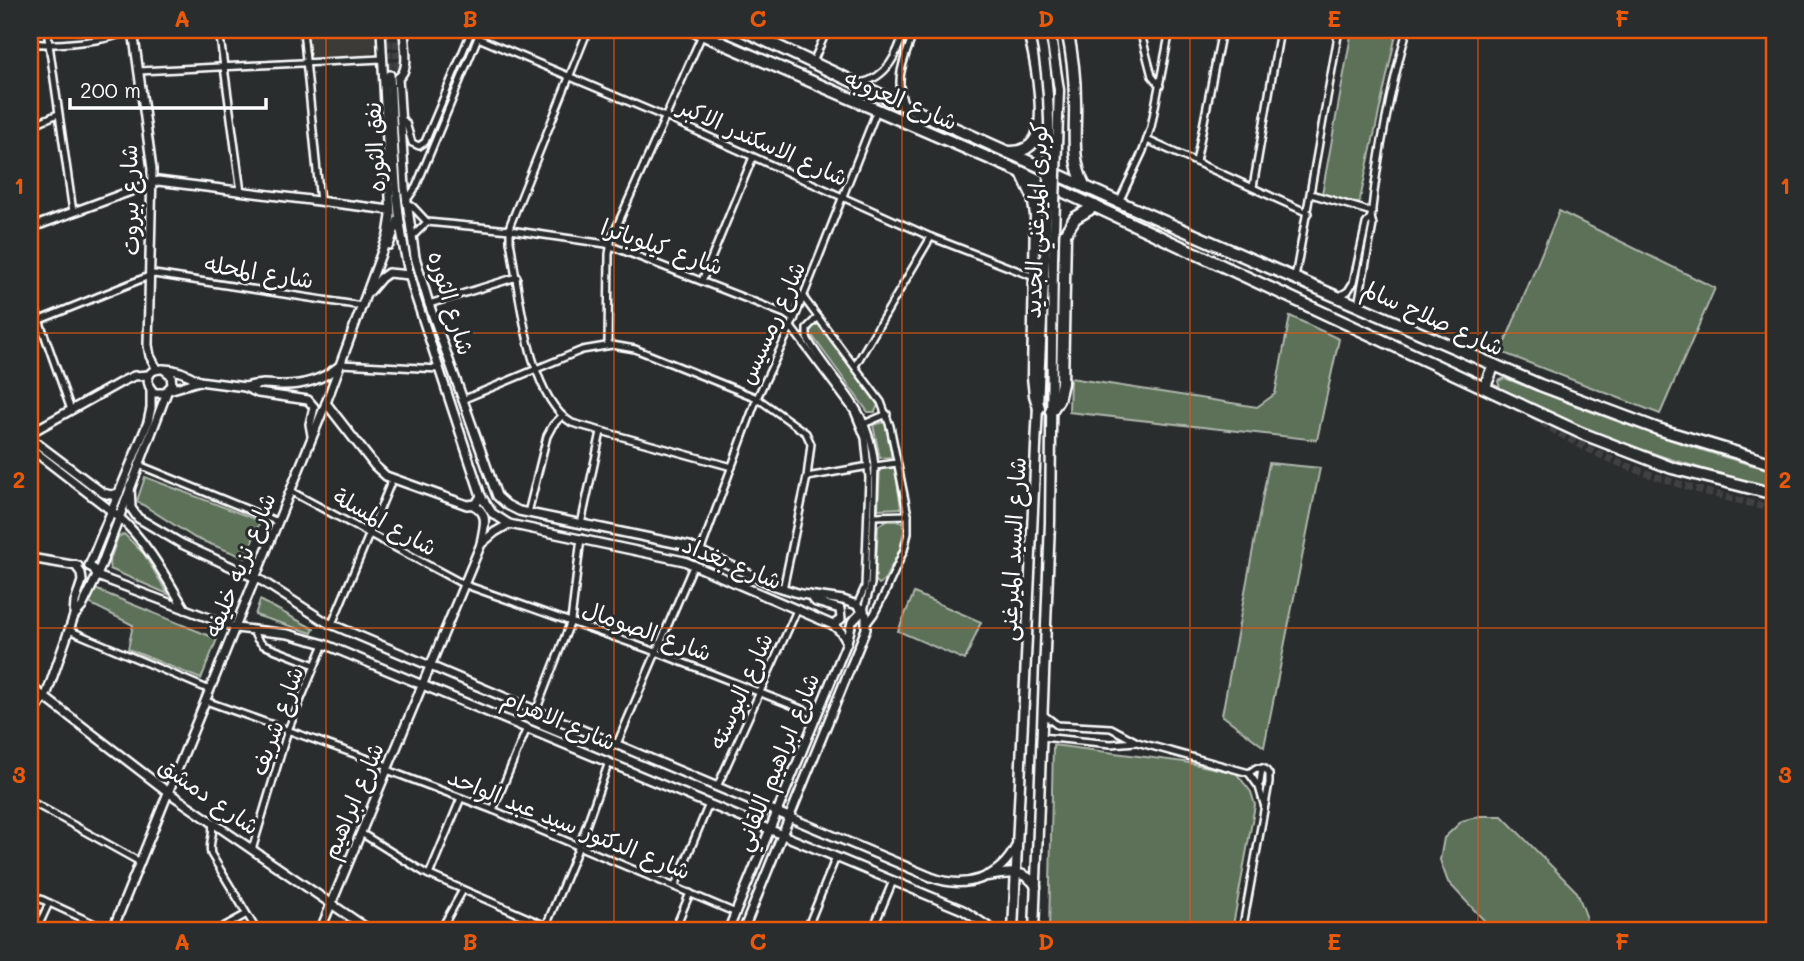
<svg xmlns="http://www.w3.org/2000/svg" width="1804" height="961" font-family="Mali,'Playpen Sans Arabic',sans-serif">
<rect width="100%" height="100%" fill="#2a2d2e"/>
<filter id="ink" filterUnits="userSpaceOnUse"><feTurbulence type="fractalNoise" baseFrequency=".0143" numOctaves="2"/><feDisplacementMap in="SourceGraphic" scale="14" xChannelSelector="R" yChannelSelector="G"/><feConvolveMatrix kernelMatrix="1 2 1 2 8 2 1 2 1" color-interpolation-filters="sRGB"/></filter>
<g filter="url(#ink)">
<path fill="#3c3b38" d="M307 30H374L375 50 369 55 310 57Z"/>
<g fill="#5d6f59" stroke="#aeb7ac" stroke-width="2">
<path d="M1352 30H1397L1359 204 1322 194Z"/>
<path d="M1559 211 1715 288 1660 414 1501 352Z"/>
<path d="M1290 316 1339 339 1317 440 1069 412 1070 378 1257 407 1275 394Z"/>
<path d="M816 324 821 326 878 405 875 412H868L811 334V328Z"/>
<path d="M1505 378C1593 414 1682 447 1774 471V488C1679 465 1587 435 1500 389L1498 381Z"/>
<path d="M885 422 892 457 880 458 873 425Z"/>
<path d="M1269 463 1320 468 1264 747 1222 715Z"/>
<path d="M880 468H895L901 508 878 509Z"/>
<path d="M145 477 260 521 246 558 195 538 137 501Z"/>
<path d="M885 521H898L904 524C907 543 892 564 884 581L879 584 875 580 878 526Z"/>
<path d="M124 534 144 554 168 594 110 569 109 563 118 537Z"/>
<path d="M95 589 217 639 201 679 128 649 133 625 89 603Z"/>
<path d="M914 593 981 622 965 660 898 631Z"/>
<path d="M260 600 314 629 312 633 255 615Z"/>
<path d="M1053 745 1184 762 1236 773 1251 792 1255 805 1232 931H1049Z"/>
<path d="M1480 816H1502L1577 892 1586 916 1584 931H1494L1448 882 1440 860 1444 838 1462 821Z"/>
</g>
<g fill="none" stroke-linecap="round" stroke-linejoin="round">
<g stroke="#3f4243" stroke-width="7" stroke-dasharray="7 3.5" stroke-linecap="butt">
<path d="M387 30 390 75"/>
<path d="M395 30 398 78"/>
<path d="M1525 410C1597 465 1687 488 1774 509"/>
</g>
<g stroke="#fff" stroke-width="10">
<g id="street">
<path d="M47 30 73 212"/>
<path d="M219 30 241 192"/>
<path d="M303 30 320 202"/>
<path d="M588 30 510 225V241C519 289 527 396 572 423L732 467"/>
<path d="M1140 30 1152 76 1160 86"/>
<path d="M478 38 665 117 931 237 1034 277"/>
<path d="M30 43C50 46 112 42 128 30"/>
<path d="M813 62 827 30"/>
<path d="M139 71 382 59"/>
<path d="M861 83C888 77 897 54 905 30"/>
<path d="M905 105C892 77 907 56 914 30"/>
<path d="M401 118 406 123 412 143 419 146 425 142 472 30"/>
<path d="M30 126 58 114"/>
<path d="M1147 140 1308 213"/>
<path d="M1196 162 1222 30"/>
<path d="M1253 187 1280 30"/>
<path d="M1311 194 1372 212"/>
<path d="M406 201 416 187 481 30"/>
<path d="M406 202 413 207 427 222 510 230 606 244 785 314 794 320"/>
<path d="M1119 202 1143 151 1151 127 1170 30"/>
<path d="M412 237 427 222"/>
<path d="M1295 278 1339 30"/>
<path d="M702 281 753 157"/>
<path d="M30 294 71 410"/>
<path d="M803 297 881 402 890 426 908 515V533L904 550 885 593 874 614 868 622"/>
<path d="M1338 297 1348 291 1353 283 1366 224 1371 217"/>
<path d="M429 304 517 277"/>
<path d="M1358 305 1373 225 1371 217C1378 154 1390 91 1407 30"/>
<path d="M818 317 807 328V338C835 387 869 404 875 466L871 584 864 610"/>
<path d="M30 324 154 274 362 306"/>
<path d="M791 327 854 411 865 438 869 478 865 587 857 605"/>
<path d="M608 345 609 254 612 237 702 35"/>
<path d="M341 364 440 369"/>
<path d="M855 366 931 237"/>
<path d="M462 400 582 350 612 345 635 349 757 398 806 433 811 444 807 477 783 589"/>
<path d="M866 423 887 414"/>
<path d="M139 465 278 522"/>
<path d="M875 466 897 463"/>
<path d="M807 477 869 466"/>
<path d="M290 491 463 584 656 652 817 715"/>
<path d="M528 513 547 436 553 425 562 416"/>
<path d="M873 516 908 515"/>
<path d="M581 524 601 432"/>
<path d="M701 550 757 398 794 320 877 110"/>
<path d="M332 624 392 480"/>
<path d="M69 630 210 690"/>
<path d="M253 631 257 639 263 645 315 665"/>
<path d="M206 701 388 766"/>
<path d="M536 711 571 621 581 538"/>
<path d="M1044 715 1057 725 1111 728 1137 742 1249 773"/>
<path d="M1041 737 1111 744 1136 742"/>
<path d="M617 744 694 564"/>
<path d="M387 770 493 810 736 913"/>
<path d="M1249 773 1259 787 1264 804"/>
<path d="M1260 783 1262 768"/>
<path d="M717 787 797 610"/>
<path d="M30 801 140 862"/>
<path d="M493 810 527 728"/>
<path d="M212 823C215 834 208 843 211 854L257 931"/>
<path d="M361 833 425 873 558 931"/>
<path d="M252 850 288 730 324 644"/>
<path d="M429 875 461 798"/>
<path d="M675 886 709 804"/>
<path d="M30 894 110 931"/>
<path d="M745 927 757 931"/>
<path d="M36 931 49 903"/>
<path d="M216 931 245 915"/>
<path d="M440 931 463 890"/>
<path d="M544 931 579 846 609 762"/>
<path d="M674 931 690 893"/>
<path d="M806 931 836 857"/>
<path d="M872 931 893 881"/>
<path d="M1242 931 1269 783V774L1265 769 1256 768 1249 773"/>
</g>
</g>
<g stroke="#fff" stroke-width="12">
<g id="secondary">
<path d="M133 30 152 169 148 345 150 356 157 369"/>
<path d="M404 30C404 44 411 70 398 78L405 188 415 257 429 304 497 496 507 505 519 511 689 546 775 586 801 594 843 600 857 605 866 615V629L743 931"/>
<path d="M390 75C394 148 394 221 414 292L481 496 492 513 509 524 684 561 833 625 841 632 847 642"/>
<path d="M30 228 158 181 390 210"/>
<path d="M389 245 398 220"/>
<path d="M370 291 381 278 388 273 410 275"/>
<path d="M163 369 171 375 172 385 164 393H155C145 386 145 369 161 369 174 368 188 374 199 381"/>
<path d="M245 387C256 383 267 384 279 385 301 386 320 381 338 367"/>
<path d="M169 390 199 381 245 387 258 393 308 400 314 407 310 424 312 435"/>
<path d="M326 403 375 466 386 476 467 505 476 504 481 496"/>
<path d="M30 433 123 381 134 376 149 375"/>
<path d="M30 438 103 493 111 495 119 493"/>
<path d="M30 448 118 516C147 542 165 576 185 609"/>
<path d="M130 486 131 508 138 518 182 544 262 581 326 622 931 877C965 890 1000 879 1016 846"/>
<path d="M481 544 495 532 509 524"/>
<path d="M30 558 78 566"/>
<path d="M89 566 94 569 97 576 236 628 288 634 324 644 963 910 995 931"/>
<path d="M89 566 148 422 151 408V389"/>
<path d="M809 595 816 602 840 609 841 619 833 625"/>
<path d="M74 616 82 607 97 576 167 392"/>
<path d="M30 686 168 792 371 931"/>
<path d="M30 719 47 693 74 616 75 602 82 581 81 573 75 565"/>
<path d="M756 823 762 815 760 805"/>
<path d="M112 931 326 403 388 235 391 216 381 30"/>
<path d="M320 931 481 544C483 528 491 514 473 505"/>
<path d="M728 931 847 642 852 622 864 610"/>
</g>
</g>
<g stroke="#fff" stroke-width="13">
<g id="primary">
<path d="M987 876C1005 874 1026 867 1036 887"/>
<path d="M1013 931 1045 258"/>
<path d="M1034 931 1050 522 1053 258"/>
</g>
</g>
<g stroke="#fff" stroke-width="15">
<g id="highway">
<path d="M692 30 1021 172 1581 433 1672 468 1774 494"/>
<path d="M743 30 907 107 1119 202 1540 385 1658 429 1774 464"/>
<path d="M1067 30C1072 53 1075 77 1075 101 1076 131 1070 158 1085 187"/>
<path d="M1008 152C1021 153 1034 147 1038 133 1046 112 1035 52 1028 30"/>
<path d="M1022 173 1033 197 1036 215 1033 377 1035 395 1039 408"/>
<path d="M1485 386 1494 365"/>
<path d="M1051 411 1058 400 1062 383 1065 234 1075 218 1095 206"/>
</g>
</g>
<use href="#street" stroke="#2a2d2e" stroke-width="5"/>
<use href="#secondary" stroke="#2a2d2e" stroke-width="7"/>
<use href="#primary" stroke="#2a2d2e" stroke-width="8"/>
<use href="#highway" stroke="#2a2d2e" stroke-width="10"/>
<g stroke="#fff" stroke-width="13" stroke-linecap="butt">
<g id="primary-bridge">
<path d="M1039 30C1056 105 1047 182 1045 258"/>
<path d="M1050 30 1059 90 1053 258"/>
</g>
</g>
<use href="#primary-bridge" stroke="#2a2d2e" stroke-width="8"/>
</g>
</g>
<path fill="none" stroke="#e8590c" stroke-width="2" stroke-opacity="0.55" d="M326 30V931M614 30V931M902 30V931M1190 30V931M1478 30V931M30 333H1774M30 628H1774"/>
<g text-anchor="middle" stroke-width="6" stroke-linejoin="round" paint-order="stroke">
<g font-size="23" fill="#fff" stroke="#2a2d2e">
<text transform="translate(901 100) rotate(23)" y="8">شارع العروبه</text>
<text transform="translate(763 142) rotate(24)" y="8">شارع الاسكندر الاكبر</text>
<text transform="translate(375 147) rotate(-93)" y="8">نفق الثوره</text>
<text transform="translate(130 200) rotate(-91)" y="8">شارع بيروت</text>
<text transform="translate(1036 220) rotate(-88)" y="8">كوبرى الميرغني الجديد</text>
<text transform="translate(662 247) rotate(19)" y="8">شارع كيلوباترا</text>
<text transform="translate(259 272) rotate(9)" y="8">شارع المحله</text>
<text transform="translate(451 303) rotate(73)" y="8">شارع الثوره</text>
<text transform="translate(1433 318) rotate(24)" y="8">شارع صلاح سالم</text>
<text transform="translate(772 323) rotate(-66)" y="8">شارع رمسيس</text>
<text transform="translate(385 522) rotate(29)" y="8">شارع المسلة</text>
<text transform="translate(1013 549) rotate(-87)" y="8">شارع السيد الميرغنى</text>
<text transform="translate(732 563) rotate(22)" y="8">شارع بغداد</text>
<text transform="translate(240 565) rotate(-68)" y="8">شارع نزيه خليفه</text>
<text transform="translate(647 631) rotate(20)" y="8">شارع الصومال</text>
<text transform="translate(741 691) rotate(-66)" y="8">شارع البوسته</text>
<text transform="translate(559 720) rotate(23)" y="8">شارع الاهرام</text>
<text transform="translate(277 721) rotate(-70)" y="8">شارع شريف</text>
<text transform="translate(777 762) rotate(-68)" y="8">شارع ابراهيم اللقاني</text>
<text transform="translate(209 796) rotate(35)" y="8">شارع دمشق</text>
<text transform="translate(353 801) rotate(-67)" y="8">شارع ابراهيم</text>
<text transform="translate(569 824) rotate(22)" y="8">شارع الدكتور سيد عبد الواحد</text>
</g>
</g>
<rect width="1804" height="961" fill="none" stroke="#2a2d2e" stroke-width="77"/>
<path d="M70 98v10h196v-10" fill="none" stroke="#ffffff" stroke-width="3.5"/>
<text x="80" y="98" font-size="21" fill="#ffffff" stroke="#2a2d2e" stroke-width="5" paint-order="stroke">200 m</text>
<rect x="38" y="38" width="1728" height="884" fill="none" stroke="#e8590c" stroke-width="2.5"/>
<g font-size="23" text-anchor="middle" font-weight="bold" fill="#e8590c">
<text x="182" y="27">A</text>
<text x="470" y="27">B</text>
<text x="758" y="27">C</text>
<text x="1046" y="27">D</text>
<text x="1334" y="27">E</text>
<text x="1622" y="27">F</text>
<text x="19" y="194">1</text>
<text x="1785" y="194">1</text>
<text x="19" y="488">2</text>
<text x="1785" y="488">2</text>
<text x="19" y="783">3</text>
<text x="1785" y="783">3</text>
<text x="182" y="950">A</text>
<text x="470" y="950">B</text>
<text x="758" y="950">C</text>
<text x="1046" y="950">D</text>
<text x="1334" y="950">E</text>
<text x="1622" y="950">F</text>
</g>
</svg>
